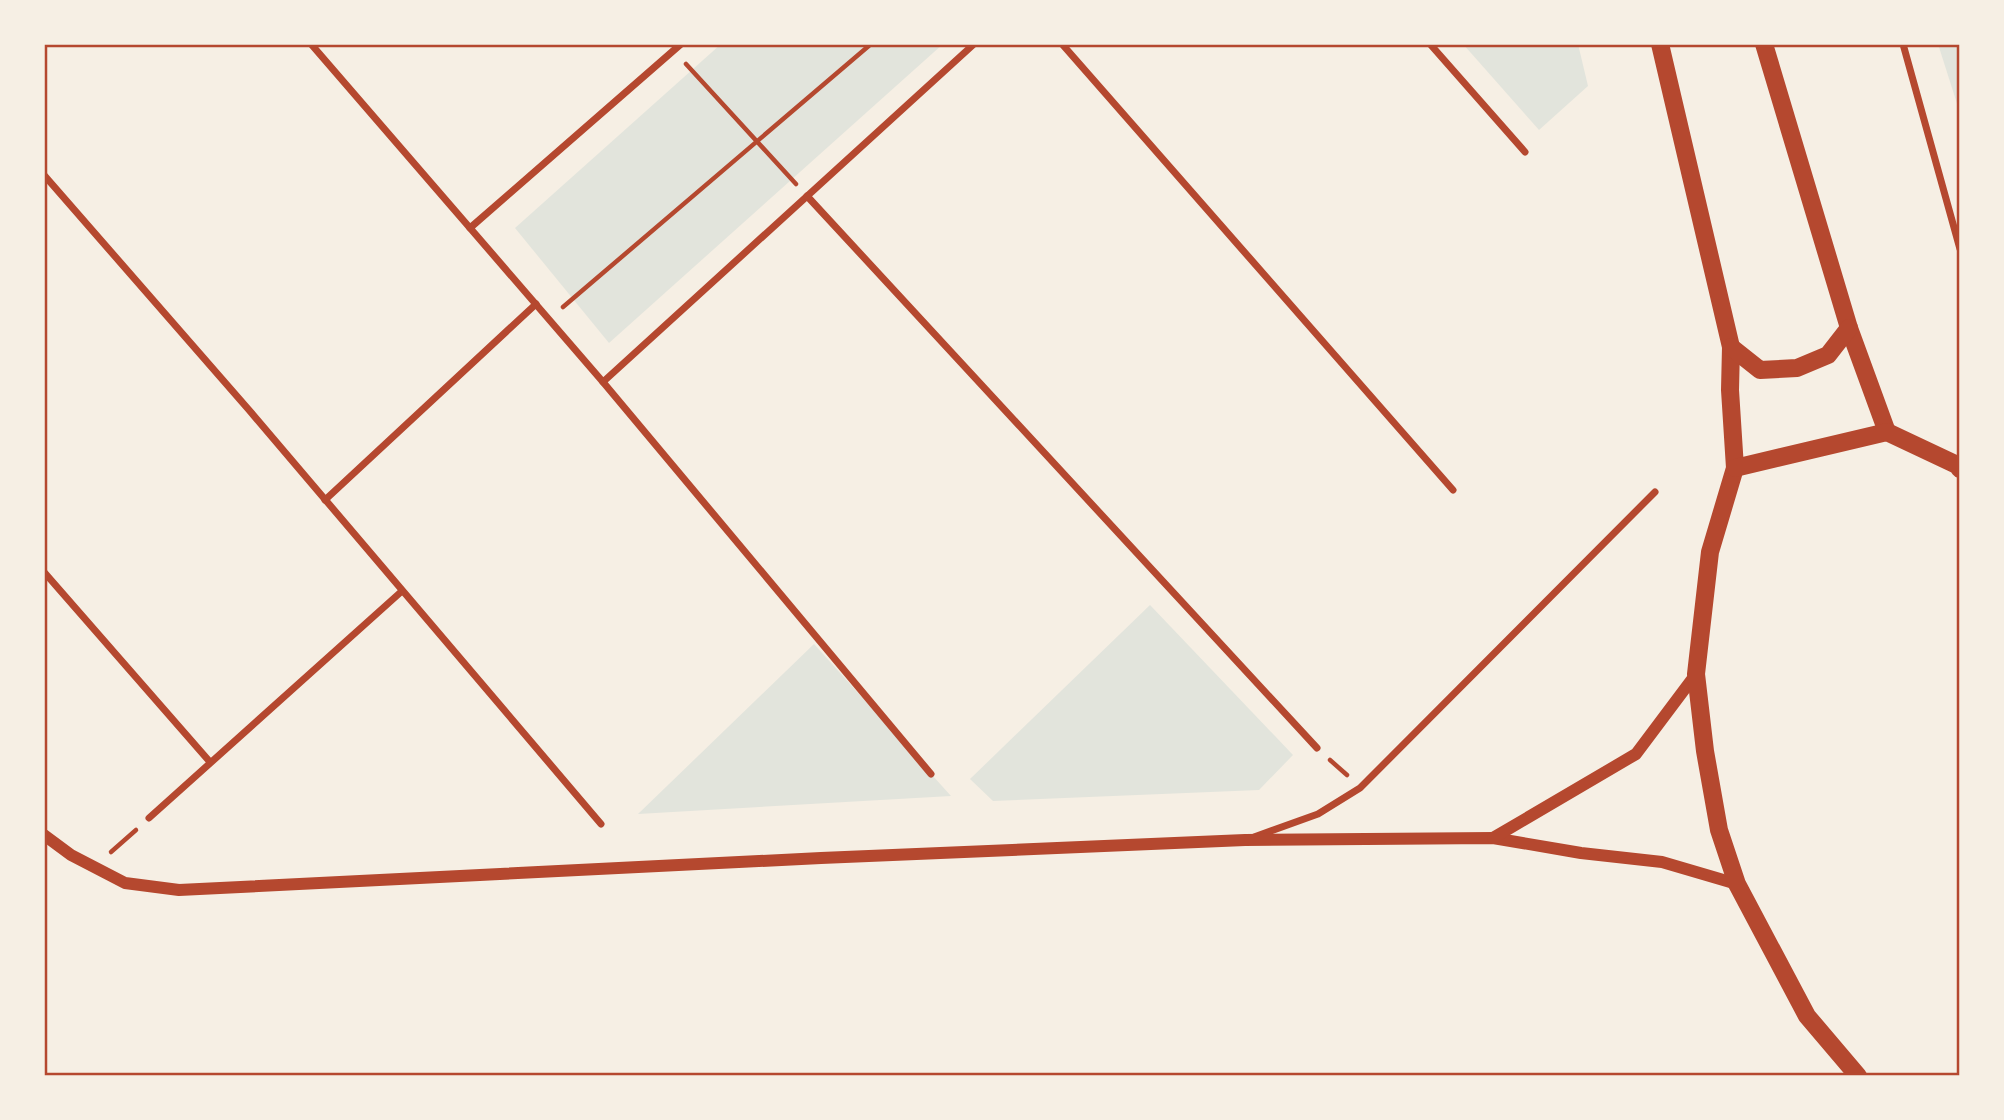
<svg xmlns="http://www.w3.org/2000/svg" width="2004" height="1120" font-family="'Work Sans',sans-serif">
<rect width="100%" height="100%" fill="#f6efe4"/>
<g fill="#e2e4dc">
<path d="M721 44H943L609 343 515 228Z"/>
<path d="M1463 44H1578L1588 86 1539 130Z"/>
<path d="M1938 44H1960V113Z"/>
<path d="M1150 605 1293 755 1259 790 993 801 970 779Z"/>
<path d="M814 644 951 796 638 814Z"/>
</g>
<g fill="none" stroke-linecap="round" stroke-linejoin="round">
<g stroke="#b5482f" stroke-width="4.5">
<path d="M686 64 796 184"/>
<path d="M563 307 871 44"/>
<path d="M1330 760 1347 775"/>
<path d="M111 852 136 830"/>
</g>
<g stroke="#b5482f" stroke-width="7">
<path d="M311 44 470 228"/>
<path d="M681 44 470 228 603 382 974 44"/>
<path d="M1062 44 1453 490"/>
<path d="M1430 44 1525 152"/>
<path d="M1903 44 1960 249"/>
<path d="M44 175 249 410 601 824"/>
<path d="M807 196 1317 748"/>
<path d="M603 382 931 774"/>
<path d="M325 500 536 304"/>
<path d="M44 572 210 762"/>
<path d="M149 818 402 591"/>
<path d="M1254 837 1318 814 1360 788 1655 492"/>
</g>
<g stroke="#b5482f" stroke-width="12">
<path d="M44 835 71 855 125 883 179 890 821 858 1245 840 1493 838 1581 853 1662 862 1737 884"/>
<path d="M1493 838 1636 754 1696 674"/>
</g>
<g stroke="#b5482f" stroke-width="18">
<path d="M1660 44 1731 347 1730 390 1735 468 1710 552 1696 674 1705 751 1719 830 1737 884 1807 1016 1858 1076"/>
<path d="M1764 44 1849 328 1887 432"/>
<path d="M1731 347 1760 370 1797 368 1828 355 1849 328"/>
<path d="M1735 468 1887 432 1957 465 1960 469"/>
</g>
</g>
<rect width="2004" height="1120" fill="none" stroke="#f6efe4" stroke-width="91"/>
<rect x="46" y="46" width="1912" height="1028" fill="none" stroke="#b5482f" stroke-width="2.5"/>
</svg>
